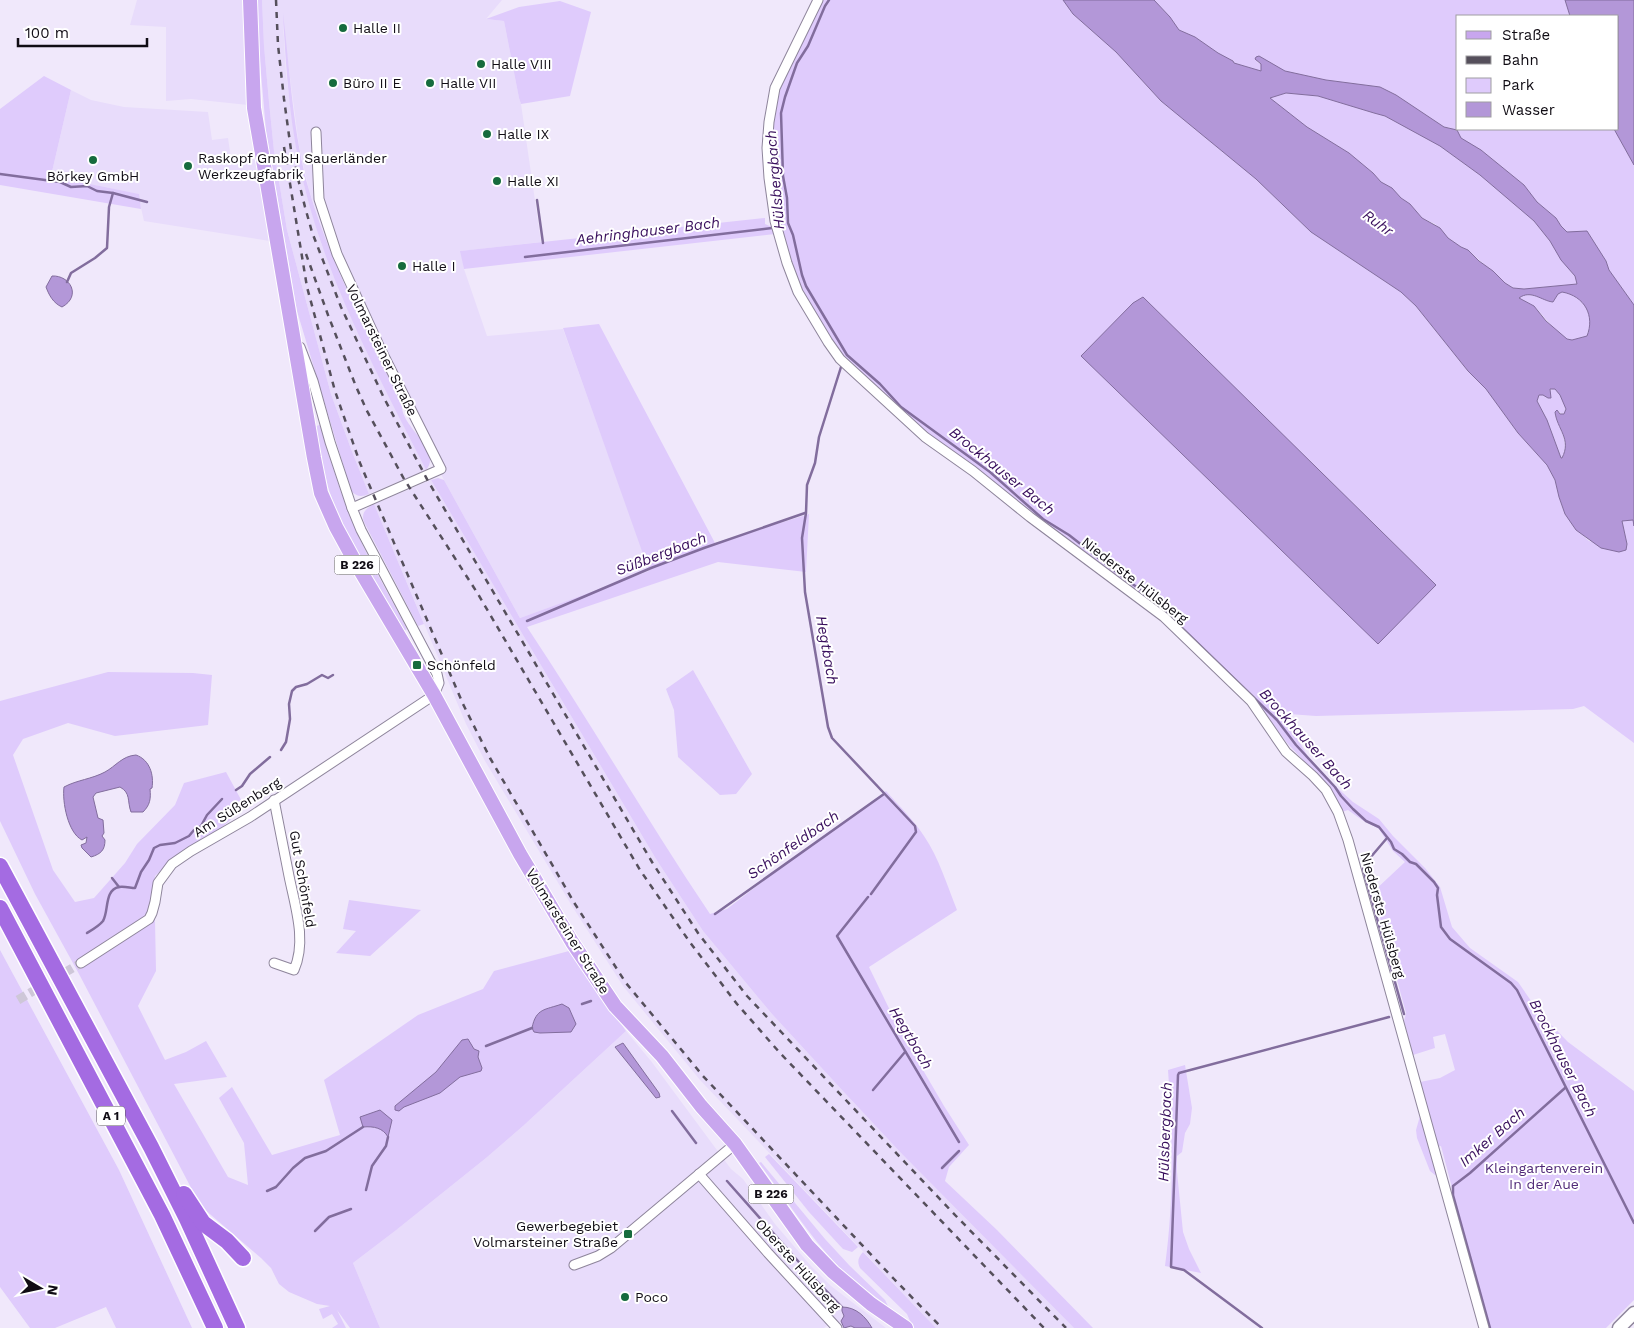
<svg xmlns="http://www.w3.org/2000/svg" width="1634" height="1328" font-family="'Work Sans',sans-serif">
<rect width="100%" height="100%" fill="#f0e8fb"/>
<g fill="#e8dcfb">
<path d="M137 0H244L248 105 191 99 166 101V27L130 25Z"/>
<path d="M262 0H502L486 19 504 21 519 98 521 104 541 242 461 251 464 269 487 336 563 329 650 571 520 618 444 480 333 259 309 190 299 146 283 24 286 74 296 147 305 189 321 243 368 354 426 470 369 494 351 449 331 394 287 230 274 151 269 102 264 46Z"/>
<path d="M71 90 91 100 124 107 208 112 212 140 228 138 231 158 262 154 276 242 144 221 138 194 51 176Z"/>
<path d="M431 480 656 859 703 931 772 1014 842 1090 901 1153 1074 1328H936L700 1080 623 986 572 906 485 761 466 724 374 504Z"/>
<path d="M626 1031 651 1061 731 1169 743 1179 775 1224 811 1266 831 1286 886 1328H843L835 1320 824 1328H380L353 1263 395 1231 486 1158 523 1126Z"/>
</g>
<g fill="#dfcbfc">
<path d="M258 0H262L264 46 269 102 274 151 287 230 331 394 351 449 369 494C362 497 357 497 351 491L297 311 266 131 258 38Z"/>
<path d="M818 0H1063L1073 14 1116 52 1161 101 1256 179 1311 232 1401 292 1416 306 1468 371 1486 389 1518 433 1547 465 1555 480 1559 497 1565 514 1577 530 1589 541 1626 549 1627 544 1622 521 1633 520 1634 526V743L1584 706 1573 709 1316 716 1289 714 1288 711 1283 715 1312 763 1324 776 1353 802 1379 819 1393 836 1425 868 1440 887 1452 927 1470 948 1518 982 1538 1011 1568 1042 1634 1091V1300L1606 1328H1489L1441 1146 1438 1147 1420 1082 1440 1078 1455 1070 1445 1034 1433 1037 1435 1048 1413 1055 1404 1021 1406 1013 1373 892 1405 862 1393 851 1379 829 1362 820 1348 810 1342 812 1319 777 1287 743 1261 709 1263 706 1160 607 1164 617 925 437 848 365 809 310 778 232 767 148 775 88Z"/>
<path d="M1154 0H1565L1570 16H1458V129H1614L1634 165V305L1609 270 1606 261 1587 232H1567L1561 226 1556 218 1537 202 1524 185 1481 150 1466 143 1451 128 1444 127 1396 95 1380 87 1326 80 1284 71 1259 56 1257 62 1261 64V71L1234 63 1233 61 1218 53 1195 37 1179 30 1170 17Z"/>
<path d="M560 1 591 12 570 96 521 104 519 98 504 21 486 19 519 7Z"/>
<path d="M283 13C290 71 293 134 309 190 331 265 369 335 402 406 401 427 443 450 426 470 380 379 330 288 305 189 290 132 286 72 283 13Z"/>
<path d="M44 76 71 90 51 176 139 194 141 209 0 185V109Z"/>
<path d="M1286 93 1318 96 1374 113 1385 116 1440 146 1480 175 1534 221 1550 241 1562 260 1575 276 1577 284 1524 289 1513 288 1505 283 1468 250 1461 247 1448 238 1435 224 1422 218 1410 204 1401 198 1392 188 1381 182 1373 173 1349 153 1307 127 1270 98Z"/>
<path d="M765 218V224L772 227 775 234 464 269 460 251Z"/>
<path d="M1562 292C1586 297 1595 315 1587 336 1583 337 1576 339 1572 340 1561 340 1543 315 1536 308 1531 303 1524 303 1519 298 1531 290 1542 301 1553 302L1559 293Z"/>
<path d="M599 324 715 543 809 514 806 572 718 562 527 627C590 722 647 820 710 914L727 909 777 870 886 791C899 806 913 819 924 836 939 858 947 885 957 910L869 967 899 1029 944 1106 969 1145 949 1167 945 1181 997 1230 1093 1328H1074L901 1153 842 1090 772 1014 703 931 656 859 431 480 438 478 444 480 520 618 649 571 563 328Z"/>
<path d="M1552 388 1555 389C1561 395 1567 405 1565 413L1562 414 1557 410 1555 415C1560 430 1570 443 1562 458H1561L1547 420 1537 401 1539 395H1543L1548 398Z"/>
<path d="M320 425C329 455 338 486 350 516 365 555 388 592 407 629L404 631C379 588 345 540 330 493 323 471 320 448 316 426Z"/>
<path d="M374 504 424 624 418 626 364 522C361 513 365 509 374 504Z"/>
<path d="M693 670 752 774 736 794 720 795 678 757 674 710 666 689Z"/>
<path d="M108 672 193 673 212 675 208 725 115 736 68 723 23 739 13 755 53 870 75 902 94 898 125 863 137 844 175 805 184 783 226 772 245 807 219 830 170 862 155 876 153 904 155 921 156 971 138 1006 165 1060 186 1052 206 1041 227 1077 174 1084 228 1177 248 1185 244 1143 219 1098 232 1087 272 1155 340 1135 324 1080 418 1015 483 989 494 971 569 951 626 1031 523 1126 486 1158 395 1231 353 1263 380 1328H350L337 1310 346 1328H332L338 1324 332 1314 323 1319 319 1309 330 1306 317 1304 289 1292 279 1284 271 1268 261 1258 204 1209 198 1201 79 974 35 894 0 821V701Z"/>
<path d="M349 900 421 910 370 956 336 953 356 931 343 929Z"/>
<path d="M0 950 119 1170 192 1328H116L106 1307 55 1328H30L0 1287Z"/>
<path d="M1185 1065 1192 1108 1190 1124 1185 1133 1182 1152 1177 1156V1172L1183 1232 1189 1249 1201 1273 1165 1266C1174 1201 1173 1135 1168 1070Z"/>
<path d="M1422 1109 1440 1176 1435 1175 1430 1171 1417 1138 1416 1130Z"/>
<path d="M769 1154 858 1247 852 1252 843 1249 809 1212 765 1157Z"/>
<path d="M761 1162 825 1239 849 1265 885 1300 888 1306C871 1293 852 1281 837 1265 808 1234 784 1197 759 1163Z"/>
<path d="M863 1252 936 1328H913L907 1314 860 1268C857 1261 858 1258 863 1252Z"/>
</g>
<g fill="#b397d8" stroke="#826d9d" fill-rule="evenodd">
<path d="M1063 0H1154L1170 17 1179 30 1195 37 1218 53 1233 61 1234 63 1261 71V64L1255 59 1256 57 1259 56 1285 71 1326 80 1380 87 1396 95 1444 127 1457 130 1461 138 1481 150 1524 185 1537 202 1556 218 1561 226 1567 232 1587 231 1606 261 1609 270 1634 305V526L1633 520 1622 521 1627 544 1626 550 1619 552 1601 548 1576 530 1565 514 1559 497 1555 480 1547 465 1518 433 1486 389 1468 371 1416 306 1401 292 1311 232 1256 179 1161 101 1116 52 1073 14ZM1286 93 1318 96 1374 113 1385 116 1440 146 1480 175 1534 221 1550 241 1561 260 1575 276 1577 284 1524 289 1513 288 1505 283 1493 271 1479 261 1468 250 1461 247 1448 238 1440 228 1422 218 1410 204 1401 198 1392 188 1381 182 1373 173 1349 153 1307 127 1270 98ZM1562 292C1585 296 1595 316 1587 336L1572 340 1567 339 1546 321 1534 306 1519 298C1531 289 1542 301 1553 302L1558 294ZM1550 389H1555L1560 395 1566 409 1564 414H1560L1557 410 1555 412C1557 429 1572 439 1562 458H1561L1547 420 1537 401 1539 395H1543L1548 398H1551Z"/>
<path d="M1565 0H1634V165L1614 129H1618V16H1570Z"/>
<path d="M52 276C70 275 82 296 62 307 53 303 49 295 46 287Z"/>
<path d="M1143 297 1436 585 1378 644 1081 356 1133 303Z"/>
<path d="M136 755C150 760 154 775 152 788L150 789C151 799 150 805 143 812H131C127 801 131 793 120 787L96 793 93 797 98 818 103 820 104 833 102 836 105 840C105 850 101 854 91 857L82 848 81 845 86 843 87 837 82 840C68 833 62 802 64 787 77 780 92 779 105 772 116 766 122 756 136 755Z"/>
<path d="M562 1004 569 1008 576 1024 571 1032 540 1033 534 1032 532 1028C536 1008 545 1010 562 1004Z"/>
<path d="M468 1039 474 1049 479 1051 478 1057 482 1068 481 1071 460 1077 440 1093 404 1107 399 1111 395 1110V1106L436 1072 462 1040Z"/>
<path d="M623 1043 659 1093 660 1097 656 1098 615 1047Z"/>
<path d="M380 1110 392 1120 388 1137C383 1128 374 1126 363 1127L360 1117Z"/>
<path d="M842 1307C856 1307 866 1317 872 1328H855L851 1326 844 1328 841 1321 844 1316 842 1311Z"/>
</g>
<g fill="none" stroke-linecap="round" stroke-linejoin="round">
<g stroke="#826d9d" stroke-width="2.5">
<path d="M829 0 825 6 808 46 797 63 785 97 781 113 783 176 787 198 788 223 793 235 802 275 806 286 847 355 880 384 901 407 990 472 1043 519 1069 535 1124 578 1148 595 1277 720 1296 745 1335 787 1341 796 1353 809 1366 821 1379 827 1391 842 1394 849 1402 854 1410 862 1416 864 1434 882 1438 888 1437 895 1441 927 1450 939 1511 983 1517 990 1634 1223"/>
<path d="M0 174 60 182 71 187 87 186 97 191 113 193 147 202"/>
<path d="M537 200 543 243"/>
<path d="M525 257 772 228"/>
<path d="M67 282 71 273 95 258 107 248 109 207 113 193"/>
<path d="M841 367 819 437 815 463 807 485 806 513 802 538 805 592 828 727 832 738 915 826 916 832 871 894"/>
<path d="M527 621 651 568 704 548 805 513"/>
<path d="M281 750 286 742 290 719 289 704 292 691 296 687 307 684 322 675 328 678 333 675"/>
<path d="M236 790 242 786 250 774 270 757"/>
<path d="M1387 838 1364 865 1363 869 1404 1014"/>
<path d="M112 878 119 887"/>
<path d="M868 897 837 936 959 1142"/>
<path d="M715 914 884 794"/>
<path d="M87 933C92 930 99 926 103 921 109 911 104 890 119 887 124 886 131 888 135 888L141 872 149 860 154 848 160 845 175 843 189 836 194 830 201 826 207 815 222 799"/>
<path d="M582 1004 591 1001"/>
<path d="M486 1046 532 1028"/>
<path d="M873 1090 905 1052"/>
<path d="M672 1111 696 1143"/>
<path d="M942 1168 959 1151"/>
<path d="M727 1181 805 1269 842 1307"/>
<path d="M366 1190 372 1166 386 1146 388 1137"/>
<path d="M267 1191 276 1187 293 1168 305 1158 326 1151 363 1127"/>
<path d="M315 1231 329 1217 351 1209"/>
<path d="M1262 1328 1184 1270 1171 1267 1178 1075 1179 1073 1389 1017"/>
<path d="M1490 1328 1453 1195V1186L1470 1173 1565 1088"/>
</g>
<path stroke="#cec7d8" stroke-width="9" stroke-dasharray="9 4.5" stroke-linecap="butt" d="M18 1000 81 963"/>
<g stroke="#8e859b" stroke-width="11">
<g id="street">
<path d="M818 0 775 88 769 122 767 148 769 178 775 221 787 263 798 292 828 342 840 359 925 437 973 471 1030 517 1164 617 1251 701 1286 752 1313 776 1326 790 1338 812 1348 840 1484 1328"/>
<path d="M300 347 313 381 330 442 352 508"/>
<path d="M81 963 149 919 152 913 155 902 158 883 172 864 191 851 250 817 434 695 439 683 437 674 361 530 352 508 441 469 382 352 337 254 319 199 316 132"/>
<path d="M274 963 294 970C307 941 295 906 289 876 284 851 279 826 274 800"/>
<path d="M699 1174 768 1253 837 1328"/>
<path d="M574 1265 598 1256 611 1248 735 1144"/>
</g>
</g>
<g stroke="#8e859b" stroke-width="15">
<path id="secondary" d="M1619 1328 1634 1313"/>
</g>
<g stroke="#fff" stroke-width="16">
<path id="primary" d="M250 0 254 108 262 154 314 458 321 493 336 527 354 560 434 695 520 854 572 942 615 1006 662 1056 701 1106 735 1144 807 1245 833 1272 871 1304 906 1328"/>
</g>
<g stroke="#fff" stroke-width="19">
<g id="highway">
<path d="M0 866 151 1147 187 1219 237 1328"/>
<path d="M0 908 162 1215 215 1328"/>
<path d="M184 1194 203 1223 227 1241 243 1258"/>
</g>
</g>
<use href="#street" stroke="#fff" stroke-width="9"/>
<use href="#secondary" stroke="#fff" stroke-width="12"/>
<use href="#primary" stroke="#c8a6ee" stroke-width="14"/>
<use href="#highway" stroke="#a46be2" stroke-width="16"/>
<g stroke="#554f5b" stroke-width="2.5" stroke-dasharray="6 6" stroke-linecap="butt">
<path d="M276 0 278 45 284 99 291 150 305 207 312 232 341 307 384 398 428 481 652 862 698 933 747 996 956 1216 1066 1328"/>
<path d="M284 147 307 287 335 391 360 463 377 503 463 704 490 758 575 904 626 983 703 1076 894 1279 942 1328"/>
<path d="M306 254 328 315 355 384 366 409 404 479 478 594 640 870 689 941 737 1004 780 1053 1044 1328"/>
</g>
</g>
<g fill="#166b3d" stroke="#fff" stroke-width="2">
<circle cx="343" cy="28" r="5"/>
<circle cx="481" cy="64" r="5"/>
<circle cx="333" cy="83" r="5"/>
<circle cx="430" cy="83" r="5"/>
<circle cx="487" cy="134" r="5"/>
<circle cx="93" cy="160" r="5"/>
<circle cx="188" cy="166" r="5"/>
<circle cx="497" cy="181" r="5"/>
<circle cx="402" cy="266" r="5"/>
<rect x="412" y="660" width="10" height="10" rx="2.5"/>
<rect x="623" y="1229" width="10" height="10" rx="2.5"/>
<circle cx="625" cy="1297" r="5"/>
</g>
<g text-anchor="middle" stroke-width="4" stroke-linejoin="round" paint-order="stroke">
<g fill="#fff" stroke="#58555a" stroke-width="1">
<rect x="334.5" y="555.5" width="45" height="19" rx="4"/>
<rect x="97" y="1106.5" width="28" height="19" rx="4"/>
<rect x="748.5" y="1184.5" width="45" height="19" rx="4"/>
</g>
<g font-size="12" font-weight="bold" fill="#100c14">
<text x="357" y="569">B 226</text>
<text x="111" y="1120">A 1</text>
<text x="771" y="1198">B 226</text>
</g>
<g font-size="14" fill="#100c14" stroke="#fff" text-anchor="start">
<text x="353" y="33">Halle II</text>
<text x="491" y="69">Halle VIII</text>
<text x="343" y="88">Büro II E</text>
<text x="440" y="88">Halle VII</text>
<text x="497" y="139">Halle IX</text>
<text x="198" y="163">Raskopf GmbH Sauerländer<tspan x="198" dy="16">Werkzeugfabrik</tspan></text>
<text x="93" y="181" text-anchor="middle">Börkey GmbH</text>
<text x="507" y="186">Halle XI</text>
<text x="412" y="271">Halle I</text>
<text x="427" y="670">Schönfeld</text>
<text x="618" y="1231" text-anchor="end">Gewerbegebiet<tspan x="618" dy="16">Volmarsteiner Straße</tspan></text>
<text x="635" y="1302">Poco</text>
</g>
<g font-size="14" fill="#100c14" stroke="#fff">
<text transform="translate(382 350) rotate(64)" y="5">Volmarsteiner Straße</text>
<text transform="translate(1135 580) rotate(38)" y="5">Niederste Hülsberg</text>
<text transform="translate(237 807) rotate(-32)" y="5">Am Süßenberg</text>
<text transform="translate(303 879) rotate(80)" y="5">Gut Schönfeld</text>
<text transform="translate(1383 915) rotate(74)" y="5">Niederste Hülsberg</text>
<text transform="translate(568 931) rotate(58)" y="5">Volmarsteiner Straße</text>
<text transform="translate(798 1265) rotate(48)" y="5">Oberste Hülsberg</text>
</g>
<g font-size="14" fill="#512a78" stroke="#fff">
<text x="1544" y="1173">Kleingartenverein<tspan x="1544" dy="16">In der Aue</tspan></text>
</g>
<g font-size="15" font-style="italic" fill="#390f5d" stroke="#fff">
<text transform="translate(775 180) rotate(-95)" y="5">Hülsbergbach</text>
<text transform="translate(1378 223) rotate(36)" y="5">Ruhr</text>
<text transform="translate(648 231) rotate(-7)" y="5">Aehringhauser Bach</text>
<text transform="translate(1002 471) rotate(39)" y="5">Brockhauser Bach</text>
<text transform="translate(661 554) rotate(-21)" y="5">Süßbergbach</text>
<text transform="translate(827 650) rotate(80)" y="5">Hegtbach</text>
<text transform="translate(1306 739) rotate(48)" y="5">Brockhauser Bach</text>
<text transform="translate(793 845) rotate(-35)" y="5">Schönfeldbach</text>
<text transform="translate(911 1038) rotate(59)" y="5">Hegtbach</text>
<text transform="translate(1563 1058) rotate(63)" y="5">Brockhauser Bach</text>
<text transform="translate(1165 1132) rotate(-88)" y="5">Hülsbergbach</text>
<text transform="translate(1492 1137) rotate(-41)" y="5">Imker Bach</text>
</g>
</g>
<rect x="1456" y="15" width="162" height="115" fill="#ffffff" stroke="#9f9ea1"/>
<rect x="1466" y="31" width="25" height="8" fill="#c8a6ee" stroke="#9f9ea1"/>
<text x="1502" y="40" font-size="15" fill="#100c14">Straße</text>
<rect x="1466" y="56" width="25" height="8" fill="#554f5b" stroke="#9f9ea1"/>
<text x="1502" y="65" font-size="15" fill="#100c14">Bahn</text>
<rect x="1466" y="78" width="25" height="15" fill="#dfcbfc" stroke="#9f9ea1"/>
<text x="1502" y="90" font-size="15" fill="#100c14">Park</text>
<rect x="1466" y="102" width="25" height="15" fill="#b397d8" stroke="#9f9ea1"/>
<text x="1502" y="115" font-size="15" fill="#100c14">Wasser</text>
<g transform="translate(40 1288) rotate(99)" stroke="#ffffff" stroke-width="4" paint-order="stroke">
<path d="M0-4L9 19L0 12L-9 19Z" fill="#100c14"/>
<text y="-8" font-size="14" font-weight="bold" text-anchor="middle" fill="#100c14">N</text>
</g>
<path d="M18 38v8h129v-8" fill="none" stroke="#100c14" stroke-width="2.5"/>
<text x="25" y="38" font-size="15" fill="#100c14" stroke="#ffffff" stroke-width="4" paint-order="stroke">100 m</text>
</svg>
